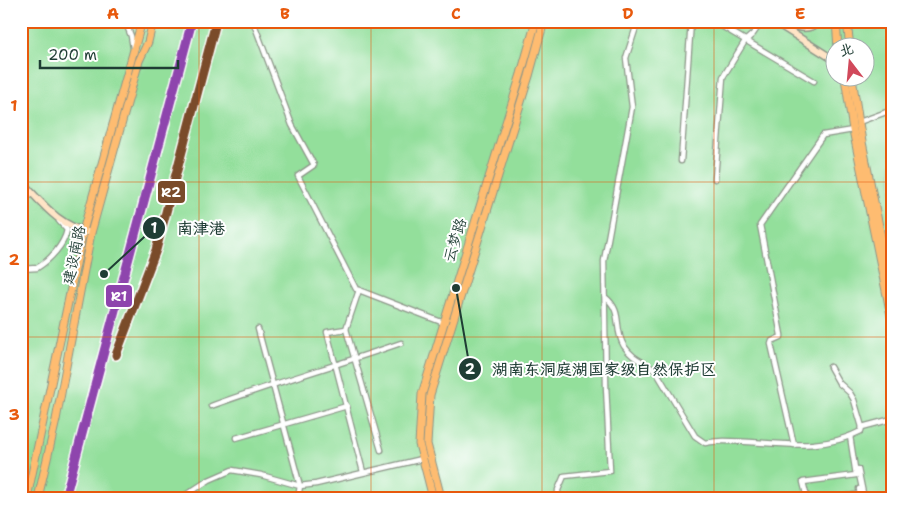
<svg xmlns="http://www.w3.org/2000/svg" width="913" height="519" font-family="'Shantell Sans','LXGW WenKai TC',sans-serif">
<rect width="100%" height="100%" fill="#fff"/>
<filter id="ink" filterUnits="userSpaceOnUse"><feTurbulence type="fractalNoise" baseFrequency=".02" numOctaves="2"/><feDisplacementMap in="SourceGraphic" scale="10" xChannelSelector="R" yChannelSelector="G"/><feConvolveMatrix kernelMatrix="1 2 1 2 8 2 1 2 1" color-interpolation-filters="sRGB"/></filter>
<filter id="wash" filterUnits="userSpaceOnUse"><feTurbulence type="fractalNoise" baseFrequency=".0096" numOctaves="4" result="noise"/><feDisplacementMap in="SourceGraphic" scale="20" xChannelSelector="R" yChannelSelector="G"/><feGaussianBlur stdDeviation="1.12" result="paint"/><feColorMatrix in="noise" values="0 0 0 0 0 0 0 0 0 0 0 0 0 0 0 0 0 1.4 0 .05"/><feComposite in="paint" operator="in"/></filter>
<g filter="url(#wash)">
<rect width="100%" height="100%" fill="#f8eddc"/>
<path fill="#93df9b" stroke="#598e68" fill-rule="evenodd" d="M21 21H892V498H21ZM836 48H866V78H836Z"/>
</g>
<g filter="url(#ink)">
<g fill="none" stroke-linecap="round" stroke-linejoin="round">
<g stroke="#8c9588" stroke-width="7">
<g id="street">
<path d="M125 21 131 36 133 48"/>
<path d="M253 21 292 125 314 165 298 176 356 289 444 323"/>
<path d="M713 21 814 81"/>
<path d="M859 122 892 110"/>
<path d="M681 161 691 21"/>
<path d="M715 179 723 77 745 41 753 34 762 21"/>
<path d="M21 269 37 268C50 260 64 245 67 230L59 221"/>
<path d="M359 290 346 329 327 332 363 472"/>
<path d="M605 297C624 312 613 328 624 346 635 362 646 361 657 373L695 436 705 443C711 442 718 441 724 441 770 441 818 454 861 431L862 427 892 419"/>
<path d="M258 329 300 486 298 498"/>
<path d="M346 329 381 450"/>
<path d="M830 367 839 383 850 393 854 400 862 427"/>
<path d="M211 406C274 383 338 365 401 343"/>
<path d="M236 438 347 406"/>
<path d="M794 445 771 344 772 341 781 337V335L760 225 823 135 853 130"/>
<path d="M858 469 864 498"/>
<path d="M181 498 209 480 232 470 261 475 300 486 316 484 422 459"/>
<path d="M558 498V490L564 476 610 471 606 385 604 261 632 107 626 58 638 21"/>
<path d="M807 498 803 482 856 475 850 436"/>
<path d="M837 498 860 494 859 489"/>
</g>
</g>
<g stroke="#8c9588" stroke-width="9">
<g id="secondary">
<path d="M773 21 836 61"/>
<path d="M785 21C797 29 809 31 821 21"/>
<path d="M21 181C43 204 58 226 91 233"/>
</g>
</g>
<g stroke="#8c9588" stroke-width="9">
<g id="primary">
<path d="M836 21 838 48"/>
<path d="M847 21 850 48"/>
<path d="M845 78 853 130 892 320"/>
<path d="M852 78 862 142 892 291"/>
<path d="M27 498 83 231 142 21"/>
<path d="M38 498 56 420 91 233 139 61 148 42 153 21"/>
<path d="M433 498 419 444 422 394 521 74 536 21"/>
<path d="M441 498 427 444 430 395 529 76 544 21"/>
</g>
</g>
<use href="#street" stroke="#fff" stroke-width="4.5"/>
<use href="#secondary" stroke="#ffe4c6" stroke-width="6"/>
<use href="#primary" stroke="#febc71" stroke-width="7"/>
<g stroke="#fff" stroke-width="12">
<path id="rail-1" d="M65 498 192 21"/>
</g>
<g stroke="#fff" stroke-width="12">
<path id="rail-2" d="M116 355 156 250 215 26"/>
</g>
<use href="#rail-1" stroke="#8e44ad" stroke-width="9"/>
<use href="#rail-2" stroke="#7a4b2a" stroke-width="9"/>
</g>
</g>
<path fill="none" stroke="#e8590c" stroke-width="1" stroke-opacity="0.55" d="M199 21V498M371 21V498M542 21V498M714 21V498M21 182H892M21 337H892"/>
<g text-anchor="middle" stroke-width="4" stroke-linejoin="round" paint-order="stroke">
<g font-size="15" fill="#1f3d34" stroke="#fff">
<text transform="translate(455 240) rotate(-73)" y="5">云梦路</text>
<text transform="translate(74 255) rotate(-78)" y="5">建设南路</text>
</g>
</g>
<path fill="none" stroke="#1f3d34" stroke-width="2" d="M104 274L154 228M456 288L470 369"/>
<g fill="#1f3d34" stroke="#fff" stroke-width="2">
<circle cx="104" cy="274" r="5"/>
<circle cx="456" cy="288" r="5"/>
<circle cx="154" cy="228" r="12"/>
<circle cx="470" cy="369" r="12"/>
</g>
<g font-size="15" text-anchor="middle" font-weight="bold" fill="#fff">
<text x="154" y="233">1</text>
<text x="470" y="374">2</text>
</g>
<g font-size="16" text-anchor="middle" font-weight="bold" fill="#1f3d34" stroke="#fff" stroke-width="4" stroke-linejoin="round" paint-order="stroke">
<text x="201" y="234">南津港</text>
<text x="604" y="375">湖南东洞庭湖国家级自然保护区</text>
</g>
<g stroke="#fff" stroke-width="2">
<rect x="157" y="180" width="29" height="24" rx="5" fill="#7a4b2a"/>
<rect x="105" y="284" width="28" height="24" rx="5" fill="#8e44ad"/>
</g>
<g font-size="14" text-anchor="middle" font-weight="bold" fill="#fff">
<text x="171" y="197">R2</text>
<text x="119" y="301">R1</text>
</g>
<rect width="913" height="519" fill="none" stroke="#fff" stroke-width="55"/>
<g transform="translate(850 62) rotate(344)"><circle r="24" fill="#ffffff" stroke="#a5b1ae"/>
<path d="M0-4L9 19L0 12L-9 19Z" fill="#d1495b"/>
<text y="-8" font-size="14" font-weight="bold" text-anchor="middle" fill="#1f3d34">北</text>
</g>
<path d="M40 60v8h138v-8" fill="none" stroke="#1f3d34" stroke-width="2.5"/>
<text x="48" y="60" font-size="15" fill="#1f3d34" stroke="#ffffff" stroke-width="4" paint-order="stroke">200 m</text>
<rect x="28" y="28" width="858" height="464" fill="none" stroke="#e8590c" stroke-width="2"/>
<g font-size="16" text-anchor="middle" font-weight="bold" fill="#e8590c">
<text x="113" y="19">A</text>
<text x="285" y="19">B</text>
<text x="456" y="19">C</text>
<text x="628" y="19">D</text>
<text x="800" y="19">E</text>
<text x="14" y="111">1</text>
<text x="14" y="265">2</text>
<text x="14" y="420">3</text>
</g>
</svg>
